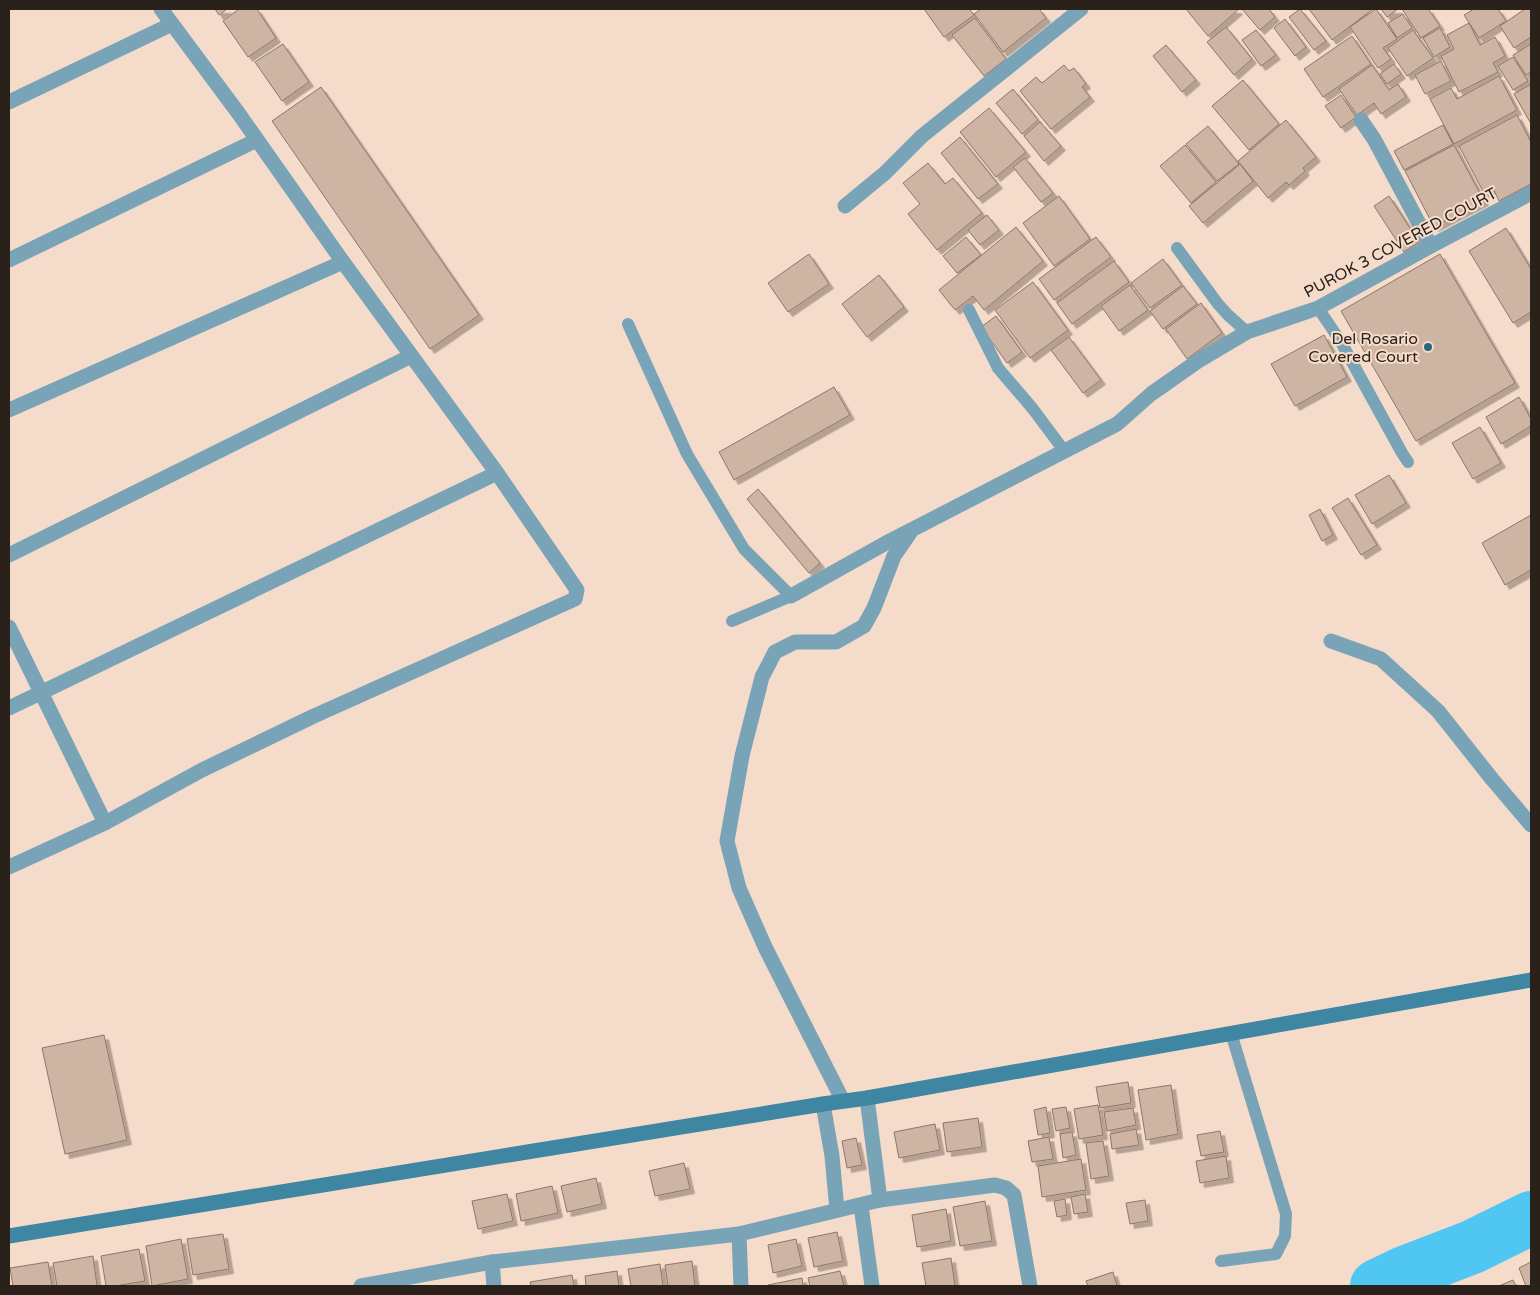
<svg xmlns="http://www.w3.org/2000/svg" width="1540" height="1295" font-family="'Varela Round',sans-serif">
<defs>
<filter id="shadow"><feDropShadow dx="4.5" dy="4.5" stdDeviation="0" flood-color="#0004"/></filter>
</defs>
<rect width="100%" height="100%" fill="#f5dbca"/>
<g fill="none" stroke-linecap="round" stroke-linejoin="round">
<path stroke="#50c6f3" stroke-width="54" d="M1377 1286 1402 1274 1472 1247 1531 1218"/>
</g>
<g fill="#cdb4a3" stroke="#8d7767" filter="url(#shadow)">
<path d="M215 9H227L219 15Z"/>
<path d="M239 9H257L276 38 248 57 223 21Z"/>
<path d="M924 9H969L974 15 944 37Z"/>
<path d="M981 9H1039L1046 18 1003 52 974 14Z"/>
<path d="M1186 9H1237L1238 10 1208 36Z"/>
<path d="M1242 9H1269L1275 17 1260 30Z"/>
<path d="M1300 9 1326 41 1314 50 1289 17Z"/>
<path d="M1309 9H1373L1332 40Z"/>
<path d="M1376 9 1397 39 1383 48 1391 59 1378 68 1350 27Z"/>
<path d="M1381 9H1398L1387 17Z"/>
<path d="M1402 9H1430L1429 10 1440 26 1421 38Z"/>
<path d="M1474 9H1498L1506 21 1479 38 1464 15Z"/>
<path d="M1525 9H1531V37L1514 48 1500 26Z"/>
<path d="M1403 14 1412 28 1397 38 1388 23Z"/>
<path d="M975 18 1006 59 984 76 952 35Z"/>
<path d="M1285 19 1306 47 1295 56 1274 28Z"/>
<path d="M1469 23 1480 45 1495 37 1505 56 1493 63 1498 72 1459 92 1441 56 1454 49 1447 35Z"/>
<path d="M1226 27 1252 59 1234 75 1207 42Z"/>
<path d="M1440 28 1450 47 1434 57 1423 38Z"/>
<path d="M1256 30 1276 55 1261 66 1242 40Z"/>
<path d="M1413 30 1433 58 1407 76 1388 48Z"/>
<path d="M1352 36 1371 64 1323 97 1304 69Z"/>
<path d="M283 44 309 82 282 101 255 62Z"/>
<path d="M1531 44V72L1526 75 1513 55Z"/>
<path d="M1166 45 1196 80 1182 92 1153 56Z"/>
<path d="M1513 57 1528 81 1513 90 1498 66Z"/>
<path d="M1441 61 1451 81 1425 94 1415 75Z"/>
<path d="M1394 64 1401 74 1387 84 1380 74Z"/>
<path d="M1064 65 1069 71 1074 68 1086 84 1082 87 1090 97 1051 129 1020 91 1036 77 1042 83Z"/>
<path d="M1372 65 1389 90 1398 84 1406 97 1381 114 1374 103 1357 115 1339 89Z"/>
<path d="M1499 76 1517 110 1454 144 1430 99 1451 88 1457 99Z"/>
<path d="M1243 80 1279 124 1249 150 1212 106Z"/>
<path d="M1531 84V121L1530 122 1514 94Z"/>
<path d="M321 87 479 315 430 349 272 121Z"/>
<path d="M1013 89 1038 120 1022 134 996 103Z"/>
<path d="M1341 95 1356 117 1341 128 1325 106Z"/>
<path d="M989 108 1026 152 996 177 960 132Z"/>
<path d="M1517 115 1531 142V184L1499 201 1493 188 1484 193 1459 146Z"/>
<path d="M1286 120 1316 157 1303 168 1305 171 1289 185 1286 182 1268 198 1238 161Z"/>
<path d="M1040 122 1061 146 1044 161 1024 136Z"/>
<path d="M1443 125 1453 144 1404 170 1394 151Z"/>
<path d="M1208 126 1239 164 1217 181 1186 144Z"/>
<path d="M960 137 998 184 978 199 941 153Z"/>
<path d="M1185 145 1216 182 1191 203 1160 166Z"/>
<path d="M1454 145 1484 201 1434 227 1405 171Z"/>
<path d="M1025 158 1053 193 1041 202 1013 167Z"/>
<path d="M928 163 945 184 953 178 982 213 937 250 908 214 920 204 903 183Z"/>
<path d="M1240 164 1253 181 1203 223 1189 206Z"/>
<path d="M1059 196 1090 239 1054 266 1023 223Z"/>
<path d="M1389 196 1419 242 1404 252 1374 206Z"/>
<path d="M987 215 999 230 980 245 968 230Z"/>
<path d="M1016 227 1043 261 984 310 973 296 955 310 939 290Z"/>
<path d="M1506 228 1531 269V312L1513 323 1469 251Z"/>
<path d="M966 237 981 255 957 273 943 256Z"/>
<path d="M1096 237 1111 257 1054 300 1039 279Z"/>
<path d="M809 254 829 284 788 312 768 283Z"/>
<path d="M1440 254 1515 383 1416 441 1341 311Z"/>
<path d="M1163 259 1182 285 1150 308 1131 283Z"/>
<path d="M1114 261 1129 282 1072 324 1057 303Z"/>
<path d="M879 275 904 307 867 337 842 304Z"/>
<path d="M1033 282 1068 330 1030 358 995 310Z"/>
<path d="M1130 285 1148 310 1119 331 1101 306Z"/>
<path d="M1183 286 1197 304 1163 329 1150 311Z"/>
<path d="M1201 303 1222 333 1187 359 1166 329Z"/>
<path d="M996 316 1022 352 1007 363 981 327Z"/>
<path d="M1324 335 1347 377 1295 406 1271 364Z"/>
<path d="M1069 337 1101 380 1083 393 1051 350Z"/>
<path d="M834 387 850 415 734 480 719 452Z"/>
<path d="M1519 397 1531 419V426L1501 444 1486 417Z"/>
<path d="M1480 427 1501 463 1473 479 1452 443Z"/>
<path d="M1389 475 1406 503 1372 524 1355 495Z"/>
<path d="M758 489 820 563 809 573 747 499Z"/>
<path d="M1348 498 1377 545 1361 555 1332 508Z"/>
<path d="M1320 509 1333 535 1322 541 1309 515Z"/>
<path d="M1531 515V570L1505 585 1482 543Z"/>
<path d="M104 1035 127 1140 65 1154 42 1048Z"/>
<path d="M1128 1082 1131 1103 1100 1108 1096 1087Z"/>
<path d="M1171 1085 1178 1134 1146 1140 1138 1090Z"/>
<path d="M1098 1105 1103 1135 1079 1139 1074 1109Z"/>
<path d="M1046 1107 1050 1133 1038 1135 1034 1110Z"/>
<path d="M1066 1107 1070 1128 1056 1131 1052 1109Z"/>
<path d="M1133 1108 1136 1125 1107 1131 1104 1112Z"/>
<path d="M978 1118 982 1147 947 1152 943 1123Z"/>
<path d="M935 1124 940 1150 899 1158 894 1132Z"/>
<path d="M1136 1129 1139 1145 1112 1149 1110 1134Z"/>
<path d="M1220 1131 1224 1152 1201 1156 1197 1135Z"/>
<path d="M1072 1132 1076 1155 1063 1158 1060 1134Z"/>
<path d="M1049 1137 1053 1159 1032 1162 1028 1141Z"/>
<path d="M856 1138 862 1165 847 1168 842 1141Z"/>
<path d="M1103 1141 1109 1176 1091 1179 1086 1143Z"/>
<path d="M1226 1156 1229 1178 1200 1183 1196 1161Z"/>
<path d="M1081 1159 1086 1190 1042 1197 1038 1166Z"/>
<path d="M684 1163 690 1189 655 1196 649 1171Z"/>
<path d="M596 1178 602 1204 567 1212 561 1186Z"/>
<path d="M552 1186 558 1213 521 1221 516 1194Z"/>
<path d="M507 1194 513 1221 478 1229 472 1201Z"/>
<path d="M1085 1194 1088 1212 1074 1214 1071 1197Z"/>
<path d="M1065 1199 1067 1215 1057 1217 1054 1201Z"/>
<path d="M1145 1200 1148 1221 1130 1224 1126 1203Z"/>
<path d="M985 1201 992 1241 960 1246 953 1207Z"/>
<path d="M946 1209 951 1241 917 1247 912 1215Z"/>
<path d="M837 1232 843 1261 814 1267 808 1238Z"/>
<path d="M223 1234 229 1269 193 1275 187 1239Z"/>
<path d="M181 1239 188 1279 152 1286 146 1246Z"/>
<path d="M796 1239 802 1266 773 1273 768 1245Z"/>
<path d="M139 1249 145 1281 115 1286H106L101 1256Z"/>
<path d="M93 1256 97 1286H57L53 1263Z"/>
<path d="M951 1258 955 1286H926L922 1263Z"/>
<path d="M692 1261 695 1286H668L665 1265Z"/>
<path d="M48 1262 52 1286H13L10 1268Z"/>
<path d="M1531 1262V1286H1526L1519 1268Z"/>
<path d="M660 1264 663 1286H631L628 1269Z"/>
<path d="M617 1271 619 1286H586L585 1276Z"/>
<path d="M840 1271 844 1286H810L808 1278Z"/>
<path d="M1113 1272 1117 1286H1088L1086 1281Z"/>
<path d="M572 1275 574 1286H531L530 1282Z"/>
<path d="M802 1278 803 1286H768V1285Z"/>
<path d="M1513 1280 1516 1286H1499Z"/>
</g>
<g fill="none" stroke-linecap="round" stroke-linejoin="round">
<g stroke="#79a4b7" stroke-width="12">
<path d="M1177 248 1218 304 1228 315 1247 332"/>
<path d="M1318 308 1341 342 1402 453 1408 462"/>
<path d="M969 310 998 368 1033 409 1065 452"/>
<path d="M628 324 687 454 744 549 791 596 732 621"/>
<path d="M1221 1261 1276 1254 1285 1236 1286 1214 1231 1033"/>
</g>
<g stroke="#79a4b7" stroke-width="15">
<path d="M9 102 172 24"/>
<path d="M1361 120 1374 139 1431 246"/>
<path d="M845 206 885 173 922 136 1081 9"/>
<path d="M9 260 257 140"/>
<path d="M9 410 343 262"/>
<path d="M9 555 411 356"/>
<path d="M791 596 886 543 1117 424 1151 394 1198 361 1247 332 1318 308 1431 246 1531 193"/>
<path d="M9 627 105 823"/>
<path d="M1331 641 1381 659 1438 711 1492 779 1531 825"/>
<path d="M9 708 497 473"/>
<path d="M9 867 105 823 202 770 314 716 575 599 577 590 497 473 343 262 239 114 161 9"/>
<path d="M867 1098 880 1200"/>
<path d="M843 1101 765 947 739 888 727 841 742 756 762 677 775 652 795 642H836L864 626 874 608 894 556 910 533"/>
<path d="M823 1104 832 1156 837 1210"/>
<path d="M861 1206 872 1286"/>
<path d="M739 1234 741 1286"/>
<path d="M492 1262 494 1286"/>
<path d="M361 1286 492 1262 739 1234 880 1200 995 1185 1006 1188 1014 1195 1030 1286"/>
</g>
<path stroke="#3f86a2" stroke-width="15" d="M9 1236 823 1104 867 1098 1531 980"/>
</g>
<circle fill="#2a677e" stroke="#f5dbca" stroke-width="2" cx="1428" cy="347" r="5"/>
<g text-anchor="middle" stroke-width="4" stroke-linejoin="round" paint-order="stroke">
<g font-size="16" fill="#2a211a" stroke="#f5dbca">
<text transform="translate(1400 242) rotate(-28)" y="6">PUROK 3 COVERED COURT</text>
</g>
<g font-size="16" fill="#2a211a" stroke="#f5dbca" text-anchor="end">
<text x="1418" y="344">Del Rosario<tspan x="1418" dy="18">Covered Court</tspan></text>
</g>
</g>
<rect width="1540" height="1295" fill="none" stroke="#2a211a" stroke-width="20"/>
</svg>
